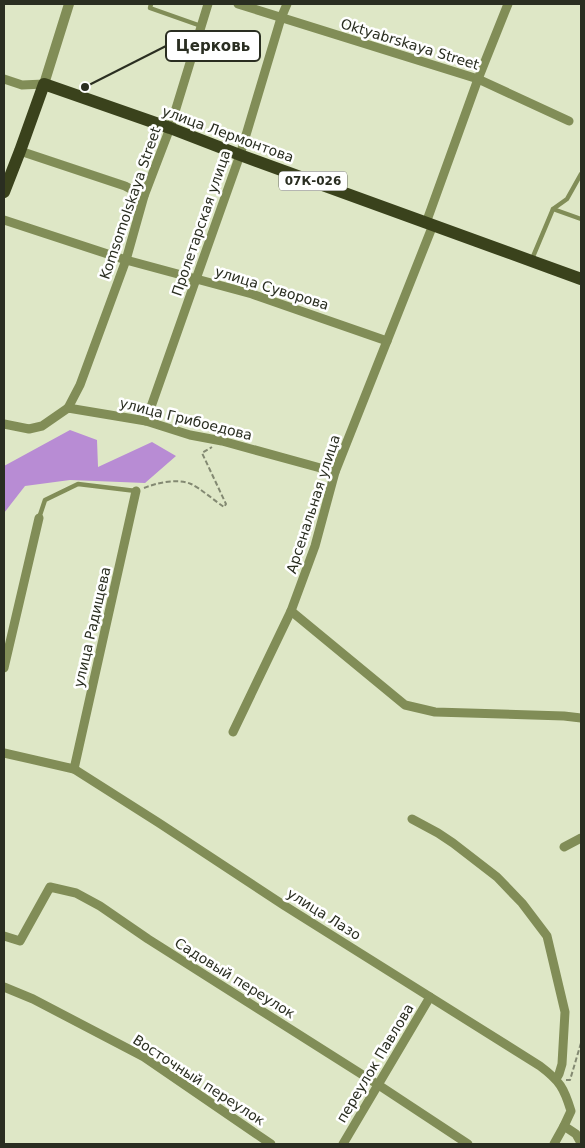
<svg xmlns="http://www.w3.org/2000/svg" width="585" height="1148" font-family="'DejaVu Sans',sans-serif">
<rect width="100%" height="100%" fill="#dee7c6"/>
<path fill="#b88cd4" d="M70 430 97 440 98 467 152 442 176 456 145 483 70 480 25 486 4 513V466Z"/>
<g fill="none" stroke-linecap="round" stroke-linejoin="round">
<g stroke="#838972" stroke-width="2" stroke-dasharray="5 2.5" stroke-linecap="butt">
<path d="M144 488C156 483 178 478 191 484 200 488 215 501 224 507L226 504 202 453 212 447"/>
<path d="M566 1080H570L581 1043"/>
</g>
<g stroke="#818d57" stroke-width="4.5">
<path d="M151 4 150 8 201 26"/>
<path d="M553 209 581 219"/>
<path d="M532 259 553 209 567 199 581 174"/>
<path d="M39 518 45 500 78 484 136 491"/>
</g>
<g stroke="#818d57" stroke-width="9">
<path d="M238 4 478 79 569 121"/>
<path d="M4 79 22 85 44 84"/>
<path d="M20 151 125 186 144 196"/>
<path d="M4 220 126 260 252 294 387 341"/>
<path d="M426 223 478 79 508 4"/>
<path d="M68 408 80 385 126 260 144 196 170 128 208 4"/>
<path d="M146 421 196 279 240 155 281 18 287 4"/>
<path d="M4 424 29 429 42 426 68 408 146 421 190 435 222 441 335 472"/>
<path d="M291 611 405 705 435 712 564 716 581 718"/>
<path d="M4 668 39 518"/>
<path d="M233 732 291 611 315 546 335 472 433 225"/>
<path d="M4 753 74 769 159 823 285 906 540 1066C560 1081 564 1088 571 1111L564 1126 576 1134 581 1143"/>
<path d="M74 769 136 491"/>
<path d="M412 819 438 833 453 843 497 877 522 903 547 936 565 1012 562 1064 559 1074 556 1079"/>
<path d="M564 847 581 838"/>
<path d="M4 936 20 941 50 887 76 893 100 906 148 939 377 1084 468 1144"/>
<path d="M4 987 33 999 144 1057 271 1144"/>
<path d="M343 1144 430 997"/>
<path d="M554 1144 564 1126"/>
</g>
<path stroke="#818d57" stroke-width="10" d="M44 84 69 4"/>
<path stroke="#3a421c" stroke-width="12" d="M4 192 20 151 44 84 170 128 240 155 581 279"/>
</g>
<g text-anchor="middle" stroke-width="5" stroke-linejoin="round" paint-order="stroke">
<rect fill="#fff" stroke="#6a6d64" stroke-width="1" x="279" y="171.5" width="68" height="19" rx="4"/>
<g font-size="12" font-weight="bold" fill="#2a2e21">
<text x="313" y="185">07К-026</text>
</g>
<g font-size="14" fill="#2a2e21" stroke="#fff">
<text transform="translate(410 44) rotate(17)" y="5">Oktyabrskaya Street</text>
<text transform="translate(228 134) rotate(20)" y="5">улица Лермонтова</text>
<text transform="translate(130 203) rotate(-71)" y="5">Komsomolskaya Street</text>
<text transform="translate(201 223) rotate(-71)" y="5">Пролетарская улица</text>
<text transform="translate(272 288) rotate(17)" y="5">улица Суворова</text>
<text transform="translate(186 419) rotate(14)" y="5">улица Грибоедова</text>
<text transform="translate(313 504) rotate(-72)" y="5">Арсенальная улица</text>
<text transform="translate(92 627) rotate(-77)" y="5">улица Радищева</text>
<text transform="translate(324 914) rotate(32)" y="5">улица Лазо</text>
<text transform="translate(235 978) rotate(32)" y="5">Садовый переулок</text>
<text transform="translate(375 1063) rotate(-59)" y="5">переулок Павлова</text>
<text transform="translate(199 1080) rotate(33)" y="5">Восточный переулок</text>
</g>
</g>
<path fill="none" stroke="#2a2e21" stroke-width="2" d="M85 87L166 46"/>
<circle fill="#2a2e21" stroke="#fff" stroke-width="2" cx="85" cy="87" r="5"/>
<rect fill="#fff" stroke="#2a2e21" stroke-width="2" x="166" y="31" width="94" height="30" rx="5"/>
<g font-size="15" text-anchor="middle" font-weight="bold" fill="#2a2e21">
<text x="213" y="51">Церковь</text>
</g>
<rect width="585" height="1148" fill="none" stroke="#2a2e21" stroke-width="10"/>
</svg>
